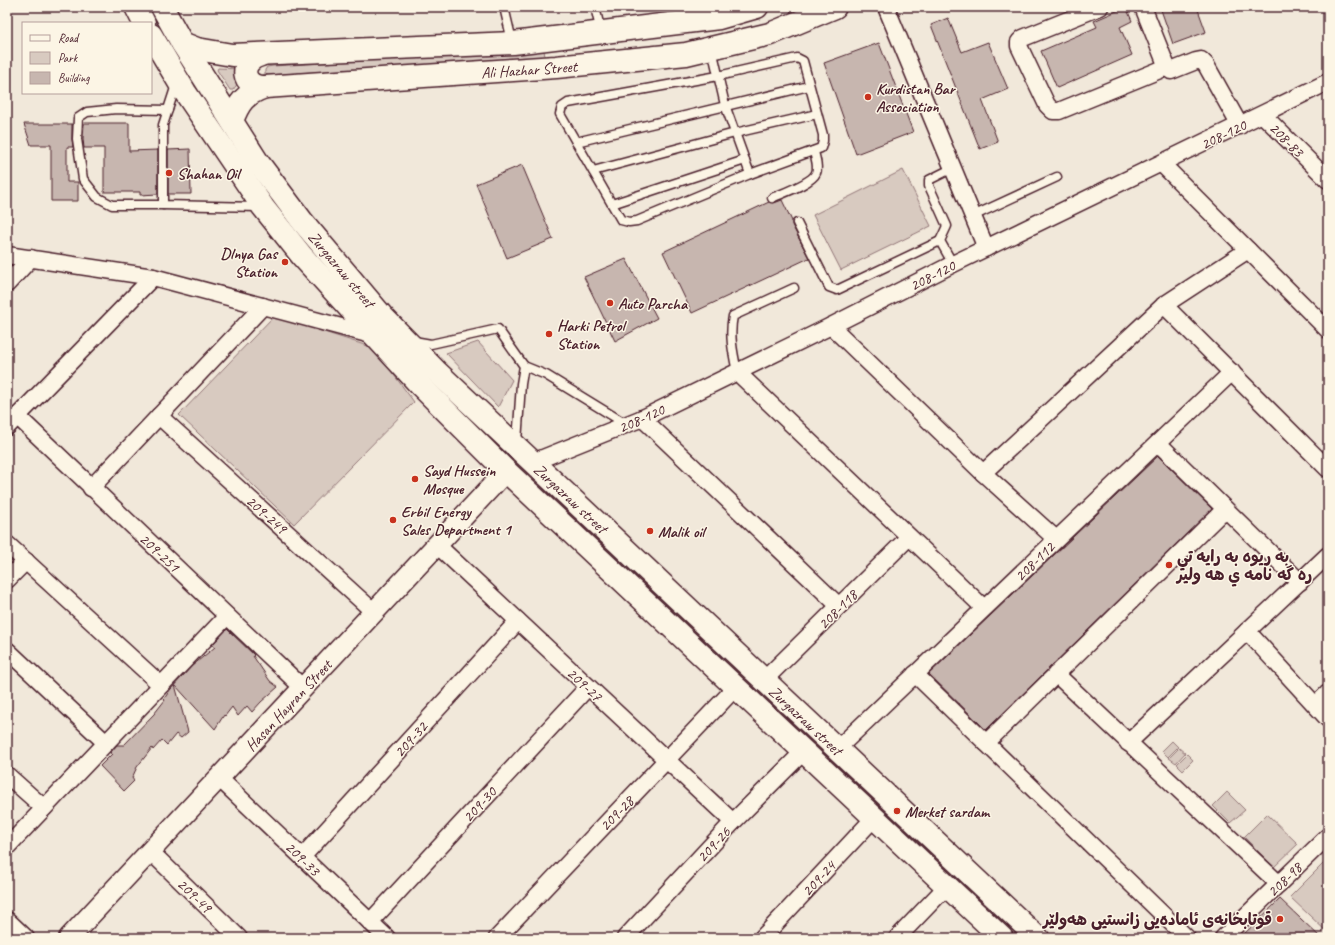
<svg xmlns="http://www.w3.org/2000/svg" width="1335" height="945" font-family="Caveat,'Playpen Sans Arabic',sans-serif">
<rect width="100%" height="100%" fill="#f1e8da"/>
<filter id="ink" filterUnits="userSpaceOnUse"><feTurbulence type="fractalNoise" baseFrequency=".025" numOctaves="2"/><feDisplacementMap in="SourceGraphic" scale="8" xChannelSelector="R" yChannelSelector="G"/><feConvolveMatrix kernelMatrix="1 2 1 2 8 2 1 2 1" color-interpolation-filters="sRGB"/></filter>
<g filter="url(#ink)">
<g fill="#d8cac0" stroke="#917476">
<path d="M544 50 545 57 267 75 265 74V70L267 67 273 66Z"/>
<path d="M218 68 239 69 241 79 233 90H230L217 70Z"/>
<path d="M903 170 931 226 841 270 813 215Z"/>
<path d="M274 316 374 348 414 402 294 524 179 415Z"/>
<path d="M478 342 512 380 498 407 446 353Z"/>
<path d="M1172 741 1178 747 1168 757 1162 751Z"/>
<path d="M1179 748 1185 753 1176 763 1169 758Z"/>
<path d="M1187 754 1193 760 1183 770 1177 764Z"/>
<path d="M1227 792 1245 810 1230 823 1213 806Z"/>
<path d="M1267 814 1298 844 1274 867 1244 837Z"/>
<path d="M1328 859V933L1290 897Z"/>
</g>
<g fill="#c7b6af" stroke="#4a1f2b">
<path d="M1126 7 1132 21 1120 27 1132 55 1057 88 1041 51 1097 27 1094 21Z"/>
<path d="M1160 7H1197L1206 32 1173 44Z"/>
<path d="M948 18 962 52 988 42 1008 89 982 100 998 142 980 149 931 25Z"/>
<path d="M879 43 913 132 856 154 824 63Z"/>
<path d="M84 123H129V151L158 150V194L140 195V192H104V148H84L83 139Z"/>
<path d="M24 124H72V139L73 147H67V182H78V201H51V145H31Z"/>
<path d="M190 149 191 194H168V150Z"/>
<path d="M522 165 553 239 507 258 476 184Z"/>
<path d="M782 200 792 221V225L809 258 692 313 663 252 769 202 774 203Z"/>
<path d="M626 259 657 318 615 341 584 277Z"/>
<path d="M1158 456 1212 509 986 730 929 674Z"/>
<path d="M227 629 254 655 253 656 270 681 278 687 261 702 252 712 247 706 238 716 232 707 225 716 224 715 215 729 175 685 188 732 181 738 176 734 167 745 162 740 153 750 152 748 137 767 132 778 134 781 124 791 100 766 112 754 110 753 117 745H124L154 714 165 700 164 699 170 690 192 666 215 647 212 645Z"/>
<path d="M1280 899 1321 938H1240Z"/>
</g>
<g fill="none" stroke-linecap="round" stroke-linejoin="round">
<g stroke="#4a1f2b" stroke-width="11">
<g id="service">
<path d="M504 7 512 41"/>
<path d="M595 7 601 32"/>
<path d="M712 49 725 105 750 174"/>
<path d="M797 58 803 61 823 135V141L821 148 750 174 637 221 629 222 621 220 560 114 562 107 568 103 718 76Z"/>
<path d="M176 85 163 125V205L259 207"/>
<path d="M576 142 809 86"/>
<path d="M953 168 929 180V186L947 226 940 241 953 264"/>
<path d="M593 171 735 133 817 114"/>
<path d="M772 198C783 193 812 183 816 173 819 166 815 158 814 151"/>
<path d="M612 204 745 160"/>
<path d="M163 205H112L97 197 83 179 77 139 78 118 87 112 116 109 168 110"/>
<path d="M973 216 1057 177"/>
<path d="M797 223 829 287 837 290 940 241"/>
<path d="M414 341 431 344 498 329 524 366 521 384 517 442"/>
<path d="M524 366 546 375 626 424"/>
<path d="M737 372C733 353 729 335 733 316L794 288"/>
</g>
</g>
<g stroke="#4a1f2b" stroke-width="19">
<g id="minor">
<path d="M886 7 986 248"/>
<path d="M1100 7 1023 38 1019 42V46L1047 105 1053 111H1059L1167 67"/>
<path d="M1143 7 1167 67 1171 71 1196 61 1201 60 1206 65 1240 126"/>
<path d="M1263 115 1328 180"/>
<path d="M1162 164 1328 330"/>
<path d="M7 255 153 277 375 336"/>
<path d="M7 284 31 258"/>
<path d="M1164 305 1328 469"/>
<path d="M831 326 983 473 1056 539"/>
<path d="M737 372 984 608"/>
<path d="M17 416 303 688"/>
<path d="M159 416 374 612"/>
<path d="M642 418 839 606"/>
<path d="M7 427 153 277"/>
<path d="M1158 443 1300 582"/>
<path d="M533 462 645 417 831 326 953 264 1328 82"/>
<path d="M983 473 1164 305 1248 250"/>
<path d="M91 488 263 306"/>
<path d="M7 544 161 685"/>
<path d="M437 545 733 822"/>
<path d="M7 580 26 561"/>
<path d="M1247 631 1328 719"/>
<path d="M7 650 106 743"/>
<path d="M915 674 1187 938"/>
<path d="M1056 674 1279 884"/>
<path d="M764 680 909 537"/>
<path d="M1316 705 1328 693"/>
<path d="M986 743 1225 509"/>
<path d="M1128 743 1328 555"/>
<path d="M837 749 1232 372"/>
<path d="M7 775 44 808"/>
<path d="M219 778 387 938"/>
<path d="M7 847 227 616"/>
<path d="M150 851 239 938"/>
<path d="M302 857 518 621"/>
<path d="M7 920 26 938"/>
<path d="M370 922 588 687"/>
<path d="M497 938 736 687"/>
<path d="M625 938 733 822 804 751"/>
<path d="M762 938 874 818"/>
<path d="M897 938 947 886"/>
<path d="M1223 938 1328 836"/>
</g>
</g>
<g stroke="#4a1f2b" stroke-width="23">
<path id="tertiary" d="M69 938 506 471"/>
</g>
<g stroke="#4a1f2b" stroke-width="25">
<g id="secondary">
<path d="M182 43 197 49 232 55 513 43 719 18 757 7"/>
<path d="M261 55C238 61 241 88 265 87"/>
<path d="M232 121C239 102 245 94 265 87L556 67 686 54 770 34 835 7"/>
</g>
</g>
<g stroke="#4a1f2b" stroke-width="25">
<g id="primary">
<path d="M136 7 144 23"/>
<path d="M162 7 182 43 257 161 302 221 383 317 436 371 1038 938"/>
<path d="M151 35 185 92 263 207 302 256 375 336 421 386 506 471 1002 938"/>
</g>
</g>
<use href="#service" stroke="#fcf5e5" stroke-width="8"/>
<use href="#minor" stroke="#fcf5e5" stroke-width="16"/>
<use href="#tertiary" stroke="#fcf5e5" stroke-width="20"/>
<use href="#secondary" stroke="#fcf5e5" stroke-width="22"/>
<use href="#primary" stroke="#fcf5e5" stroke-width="22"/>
</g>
</g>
<g fill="#c8321e" stroke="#fcf5e5" stroke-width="1.5">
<circle cx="868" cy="97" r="4"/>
<circle cx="169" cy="173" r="4"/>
<circle cx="285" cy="262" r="4"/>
<circle cx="610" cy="303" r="4"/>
<circle cx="549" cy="334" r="4"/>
<circle cx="415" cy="479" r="4"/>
<circle cx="393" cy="520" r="4"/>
<circle cx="650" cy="531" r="4"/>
<circle cx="1169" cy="565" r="4"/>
<circle cx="897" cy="811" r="4"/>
<circle cx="1280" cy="919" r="4"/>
</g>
<g text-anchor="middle" stroke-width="3" stroke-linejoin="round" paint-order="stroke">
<g font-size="16" fill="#4a1f2b" stroke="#fcf5e5">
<text transform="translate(529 69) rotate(-4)" y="6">Ali Hazhar Street</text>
<text transform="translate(1223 134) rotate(-26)" y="6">208-120</text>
<text transform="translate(1287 139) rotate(45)" y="6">208-83</text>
<text transform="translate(342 269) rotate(50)" y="6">Zurgazraw street</text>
<text transform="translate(932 275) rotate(-27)" y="6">208-120</text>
<text transform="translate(641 418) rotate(-24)" y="6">208-120</text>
<text transform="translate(571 498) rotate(43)" y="6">Zurgazraw street</text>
<text transform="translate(267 514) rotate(42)" y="6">209-249</text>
<text transform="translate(160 552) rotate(43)" y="6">209-251</text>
<text transform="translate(1034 561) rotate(-44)" y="6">208-112</text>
<text transform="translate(837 609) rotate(-45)" y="6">208-118</text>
<text transform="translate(585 684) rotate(43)" y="6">209-27</text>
<text transform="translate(288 705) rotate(-47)" y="6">Hasan Hayran Street</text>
<text transform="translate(806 720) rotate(43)" y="6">Zurgazraw street</text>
<text transform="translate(410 739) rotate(-48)" y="6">209-32</text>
<text transform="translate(479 804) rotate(-47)" y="6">209-30</text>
<text transform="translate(616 813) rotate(-46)" y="6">209-28</text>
<text transform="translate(713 844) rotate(-47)" y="6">209-26</text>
<text transform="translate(303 858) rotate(44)" y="6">209-33</text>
<text transform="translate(818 878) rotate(-47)" y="6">209-24</text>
<text transform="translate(1284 879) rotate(-44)" y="6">208-98</text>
<text transform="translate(195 895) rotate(44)" y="6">209-49</text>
</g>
<g font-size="16" font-weight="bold" fill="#4a1f2b" stroke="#fcf5e5" text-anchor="start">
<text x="876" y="94">Kurdistan Bar<tspan x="876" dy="18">Association</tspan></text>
<text x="177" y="179">Shahan Oil</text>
<text x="277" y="259" text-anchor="end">Dlnya Gas<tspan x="277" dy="18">Station</tspan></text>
<text x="618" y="309">Auto Parcha</text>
<text x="557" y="331">Harki Petrol<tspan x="557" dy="18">Station</tspan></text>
<text x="423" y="476">Sayd Hussein<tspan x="423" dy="18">Mosque</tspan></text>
<text x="401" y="517">Erbil Energy<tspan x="401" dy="18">Sales Department 1</tspan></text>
<text x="658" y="537">Malik oil</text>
<text x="1177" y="562">به ريوه به رايه تي<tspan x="1177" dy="18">ره گه نامه ي هه ولير</tspan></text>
<text x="905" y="817">Merket sardam</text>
<text x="1272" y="925" text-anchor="end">قوتابخانەی ئامادەیی زانستیی هەولێر</text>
</g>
</g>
<rect width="1335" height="945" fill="none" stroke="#fcf5e5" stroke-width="24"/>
<rect x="12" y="12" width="1311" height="921" fill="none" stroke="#4a1f2b" stroke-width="1.5" filter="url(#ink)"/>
<rect x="22" y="22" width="130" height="72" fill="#fcf5e5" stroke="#b59f9b"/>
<rect x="30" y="35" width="20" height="6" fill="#fcf5e5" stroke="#b59f9b"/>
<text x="58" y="42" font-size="12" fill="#4a1f2b">Road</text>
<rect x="30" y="52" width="20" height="12" fill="#d8cac0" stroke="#b59f9b"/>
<text x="58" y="62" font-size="12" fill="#4a1f2b">Park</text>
<rect x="30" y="72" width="20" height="12" fill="#c7b6af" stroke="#b59f9b"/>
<text x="58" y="82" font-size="12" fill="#4a1f2b">Building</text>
</svg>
